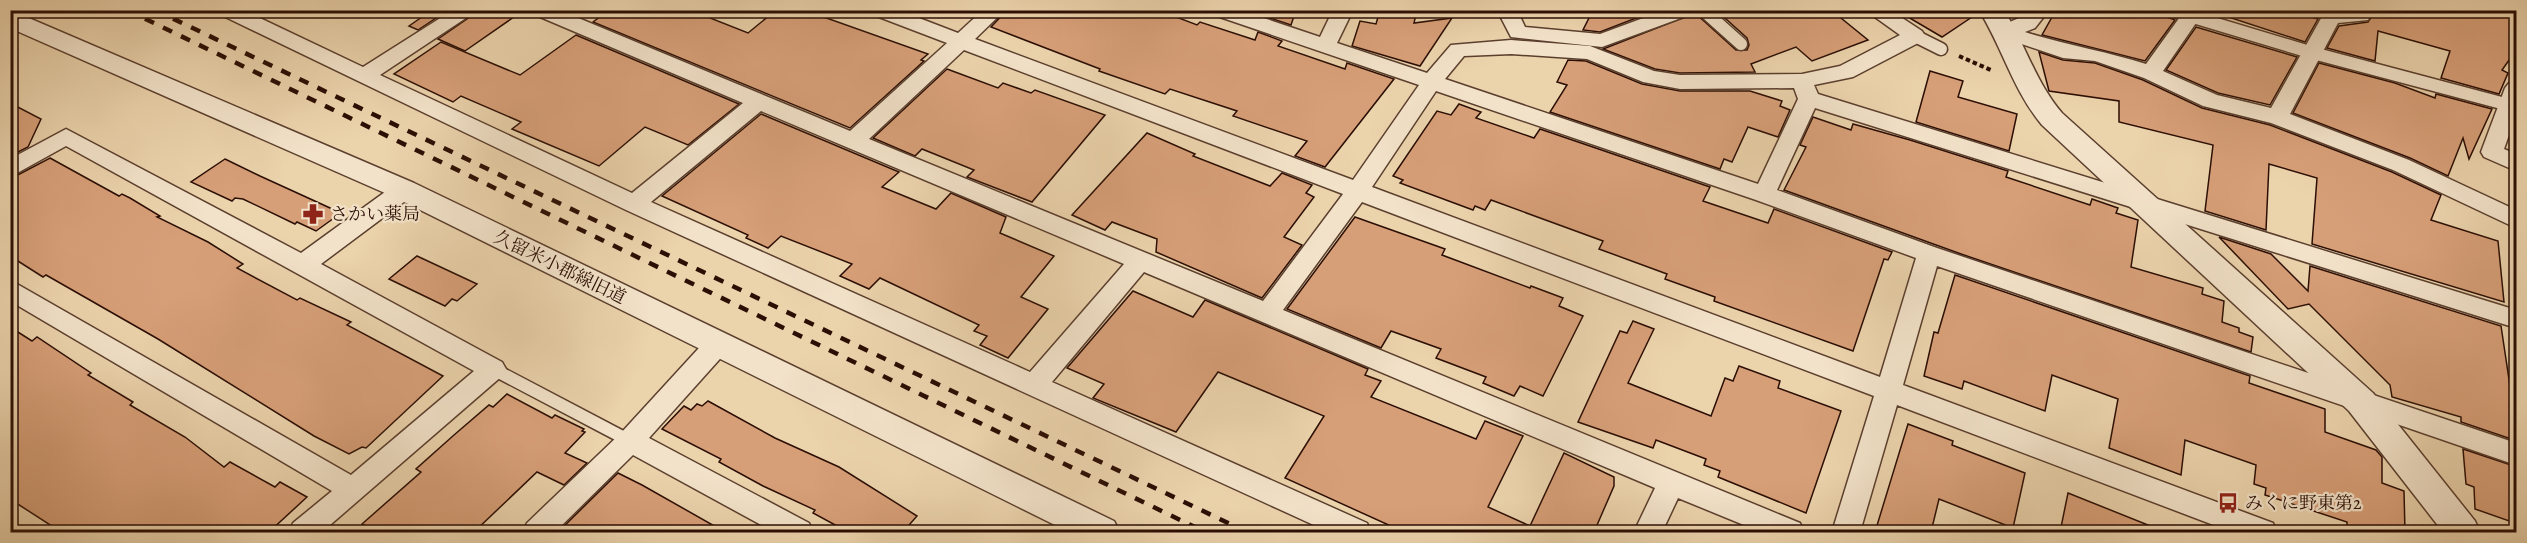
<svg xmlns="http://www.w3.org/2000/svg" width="2527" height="543" font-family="Alegreya,'Noto Serif JP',serif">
<rect width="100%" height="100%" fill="#ebd3ac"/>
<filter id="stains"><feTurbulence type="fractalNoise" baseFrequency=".00333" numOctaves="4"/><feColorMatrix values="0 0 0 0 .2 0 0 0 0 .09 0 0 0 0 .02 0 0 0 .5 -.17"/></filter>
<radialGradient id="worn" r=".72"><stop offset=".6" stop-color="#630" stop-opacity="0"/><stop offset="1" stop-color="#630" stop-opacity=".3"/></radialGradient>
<g fill="#d79f78" stroke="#2b0e04" stroke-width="1.5">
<path d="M432 10H448L418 30 409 26Z"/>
<path d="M480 10H524L465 51 438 39Z"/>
<path d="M609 10H690L748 33 776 10H804L928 54 921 60 924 61 850 128 593 22Z"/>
<path d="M1007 10H1158L1197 25 1200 22 1255 40 1258 32 1282 41 1278 46 1345 69 1347 63 1394 79 1325 167 1295 156 1307 141 1233 116 1237 111 1170 89 1165 94 1099 71 1100 69 991 27Z"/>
<path d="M1266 10H1296L1291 25 1264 16Z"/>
<path d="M1380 10H1417L1414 23 1452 18 1420 66 1352 46 1360 21 1376 24Z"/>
<path d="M1593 10H1657L1600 32 1583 30Z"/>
<path d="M1716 10H1831L1868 40 1812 61 1796 47 1751 64 1755 72 1680 73 1655 69 1603 49 1695 13 1736 50H1747L1749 45 1747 38Z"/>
<path d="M1896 10H1977L1978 13 1942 37Z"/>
<path d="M2056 10H2162L2164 16 2175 20 2145 61 2042 35Z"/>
<path d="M2207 10H2290L2318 19 2305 42Z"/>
<path d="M2376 10H2517V49L2502 70 2508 73 2499 94 2441 78 2450 51 2378 31 2375 61 2327 48 2339 26 2368 22Z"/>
<path d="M2196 27 2297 57 2270 105 2218 93 2166 70Z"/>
<path d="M576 35 739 104 688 145 645 127 599 166 512 129 521 122 461 96 453 102 394 74 441 42 520 75Z"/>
<path d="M2039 52 2063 60 2095 63 2143 80 2202 108 2270 125 2392 172 2441 195 2431 220 2498 241 2504 302 2312 244 2317 178 2269 164 2266 230 2205 211 2213 145 2119 122V101L2049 91Z"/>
<path d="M1568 60 1586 61 1642 84 1680 91H1750L1782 101 1780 106 1790 110 1778 137 1748 127 1732 162 1724 159 1720 169 1550 112 1567 85 1557 82Z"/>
<path d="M2319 63 2395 83 2435 98 2436 94 2492 109 2469 159 2463 138 2448 176 2410 158 2293 113Z"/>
<path d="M947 69 998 88 1003 83 1031 93 1035 90 1105 115 1032 202 967 177 974 170 922 149 915 156 873 138Z"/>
<path d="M1930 71 1963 81 1958 97 2017 114 2009 151 1916 122Z"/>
<path d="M10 103 41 119 28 147 10 156Z"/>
<path d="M1459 104 1481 112 1476 118 1534 138 1540 129 1710 187 1703 201 1768 223 1774 209 1892 252 1888 260 1884 259 1853 351 1714 301 1715 297 1665 279 1667 274 1599 249 1603 241 1491 200 1485 210 1475 206 1473 210 1400 183 1403 180 1393 176 1437 111 1451 115Z"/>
<path d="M761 114 899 172 882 187 936 209 951 193 1006 217 1000 233 1054 256 1021 297 1048 309 1008 358 980 345 987 336 974 331 979 325 880 278 869 289 840 276 852 264 781 236 768 248 746 238 748 235 662 196Z"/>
<path d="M1813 117 1851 130 1853 124 1910 140 2008 171 2006 177 2090 205 2092 199 2118 208 2116 213 2138 220 2131 267 2203 288 2202 294 2224 301 2222 322 2239 328V332L2253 337 2251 352 1961 254 1784 190 1806 147 1800 145Z"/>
<path d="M1147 133 1195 154 1193 156 1270 186 1282 173 1312 185 1306 193 1314 197 1284 237 1302 245 1262 298 1156 252 1157 239 1112 222 1105 230 1072 215Z"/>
<path d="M50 158 119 196 122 194 130 198 160 216 157 217 208 242 243 264 237 268 297 300 300 298 351 322 347 325 443 376 366 448 362 447 349 454 314 436 158 339 46 275 43 277 10 256V179Z"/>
<path d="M225 159 260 176 341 213 316 231 297 222 295 224 243 199 235 198 232 201 191 182Z"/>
<path d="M1355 217 1445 249 1442 255 1530 288 1531 286 1563 298 1559 306 1583 316 1543 396 1520 386 1514 396 1483 383 1486 377 1436 358 1441 349 1391 331 1381 348 1287 309Z"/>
<path d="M2219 237 2271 254 2308 291 2310 266 2501 326 2510 386 2517 388V441L2461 422V417L2392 397 2390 385 2309 304 2288 309Z"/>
<path d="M417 256 477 284 457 301 452 299 445 306 389 279Z"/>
<path d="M1955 275 2250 376 2249 383 2325 409V432L2376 450 2382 457V483L2404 491 2405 532H2347V522L2265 495 2266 488 2254 484 2256 465 2185 440 2181 475 2109 448 2118 399 2052 375 2045 411 1964 381 1962 389 1924 376 1934 332 1938 333Z"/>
<path d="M1133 291 1193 317 1205 300 1368 369 1365 375 1381 381 1371 397 1476 439 1485 421 1523 436 1488 507 1530 526 1564 453 1614 477V486L1594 532H1404L1285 478 1324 416 1218 372 1176 432 1093 398 1104 384 1067 368Z"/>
<path d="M1633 321 1654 329 1628 383 1711 416 1725 378 1733 381 1739 366 1780 381 1778 388 1841 411 1806 513 1718 477 1720 471 1704 465 1706 459 1656 440 1653 448 1578 422 1620 331 1627 333Z"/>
<path d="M10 327 32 341 37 337 91 373 88 375 133 402 130 405 185 437 224 467 230 462 275 487 280 482 307 497 269 532H61L10 499Z"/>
<path d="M507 394 552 418 555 415 584 429 582 431 585 432 565 453 587 463 564 485 537 472 474 532H379L362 524 421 472 416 469 454 435 489 405 493 407Z"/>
<path d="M708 401 775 438 839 467 917 516 903 532H848L813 513 815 510 763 486 719 462 721 459 662 429 684 406 691 410 697 404 702 406Z"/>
<path d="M1908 424 1953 441 1952 445 2025 473 2013 528 1939 499 1931 532H1875Z"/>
<path d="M2463 449 2517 467V503L2511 501 2512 522 2475 509 2474 487 2466 484Z"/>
<path d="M618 473 642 485 725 532H558Z"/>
<path d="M2068 493 2163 531V532H2060Z"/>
</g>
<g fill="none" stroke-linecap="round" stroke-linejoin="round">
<g stroke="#5b3f2e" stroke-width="15">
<g id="service">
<path d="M1703 10 1741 44"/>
<path d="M2170 10 2313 53 2509 105"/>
<path d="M1915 36 1941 49"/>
<path d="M493 369 630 441"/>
</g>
</g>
<g stroke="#5b3f2e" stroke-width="3">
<g id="minor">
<path d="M216 10H243L363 67 453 10H478L380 75 632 193 743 103 533 14 530 10H559L850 131 947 43 871 14 868 10H898L958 33 983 10H1005L975 39 1353 180 1419 85 1211 14 1208 10H1240L1320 37 1333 10H1353L1337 43 1427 73 1451 45 1511 40 1590 46 1654 71 1680 75 1802 74 1840 66 1900 35 1865 10H1890L1922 31 1925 36 1922 41 1853 77 1814 85 1818 94 2516 310V328L1815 108 1777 190 1937 248 2516 443V465L1937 266 1903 385 2273 523 2277 532H2232L1897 405 1860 532H1832L1874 396 1362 202 1283 310 1800 523 1804 532H1761L1678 498 1662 532H1634L1655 488 1144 272 1052 382 1367 523 1371 532H1329L626 210 219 14ZM964 50 1343 194 1263 301 869 139ZM1511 54 1587 59 1643 82 1680 89 1794 88 1798 99 1758 184 1445 79 1464 56ZM1436 91 1756 200 1916 258 1880 377 1372 187ZM761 111 1124 264 1030 372 651 202Z"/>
<path d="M1497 10H1517L1525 27 1600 34 1665 10H1695L1692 14 1602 47 1511 37Z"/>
<path d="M2028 10H2049L2035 28 2025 32C2066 45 2106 51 2146 64L2185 10H2205L2163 71 2217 95 2271 108 2324 13 2374 10 2368 20 2338 23 2290 114 2409 160 2516 210V228L2393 170 2271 123 2203 106 2144 78 2095 61 2063 58 1998 36 1995 32C2002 21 2018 23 2028 10Z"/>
<path d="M2516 81V115L2504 149 2516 154V171L2484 157 2481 152 2505 88 2509 83Z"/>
<path d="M66 129 301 253 396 184 404 182 412 184 415 190 412 196 321 264 502 362 506 369 502 376 322 532H289L293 523 332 491 10 301V280L351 475 474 371 66 146 10 177V159Z"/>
<path d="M718 334 727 337 731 344 727 351 649 438 809 523 813 532H774L633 455 555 532H523L527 523 621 433 709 337Z"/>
</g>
</g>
<g stroke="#5b3f2e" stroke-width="3">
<g id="tertiary">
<path d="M10 10 414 183 1114 521 1120 532H1069L394 197 10 28Z"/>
<path d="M1979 10H2004C2025 44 2036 83 2062 113L2373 393 2475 521 2480 532H2443L2349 411 2042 125C2013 90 2003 49 1979 10Z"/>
</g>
</g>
<path stroke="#2b0e04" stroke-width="4" stroke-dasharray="4.5 3" stroke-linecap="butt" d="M1959 56 1993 71"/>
<use href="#service" stroke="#f2e2c9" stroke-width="12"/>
<use href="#minor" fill="#f2e2c9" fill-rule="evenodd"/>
<use href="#tertiary" fill="#f2e2c9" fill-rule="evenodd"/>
<g stroke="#2b0e04" stroke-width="4.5" stroke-dasharray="10 10" stroke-linecap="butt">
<path d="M127 10 1205 532"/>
<path d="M155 10 1247 532"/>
</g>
</g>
<defs>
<g id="pharmacy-bare" transform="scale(1.62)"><path d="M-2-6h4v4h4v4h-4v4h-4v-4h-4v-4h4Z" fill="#8f2418" stroke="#f2e2c9" stroke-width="2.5" paint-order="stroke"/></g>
<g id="bus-bare" transform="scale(1.62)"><path d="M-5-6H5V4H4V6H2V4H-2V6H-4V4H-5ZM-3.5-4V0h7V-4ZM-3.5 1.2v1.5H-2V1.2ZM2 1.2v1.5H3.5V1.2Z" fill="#8f2418" stroke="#f2e2c9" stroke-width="2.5" paint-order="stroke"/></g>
</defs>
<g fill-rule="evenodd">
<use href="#pharmacy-bare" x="313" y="214"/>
<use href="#bus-bare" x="2228" y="503"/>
</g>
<g text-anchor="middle" stroke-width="4.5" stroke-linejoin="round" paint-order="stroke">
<g font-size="18" fill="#2b0e04" stroke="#f2e2c9" text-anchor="start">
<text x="330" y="220">さかい薬局</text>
<text x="2245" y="509">みくに野東第2</text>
</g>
<g font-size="18" fill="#2b0e04" stroke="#f2e2c9">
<text transform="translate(560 267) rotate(26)" y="6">久留米小郡線旧道</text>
</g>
</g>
<rect width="2527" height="543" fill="none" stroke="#ebd3ac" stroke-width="36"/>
<rect x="12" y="12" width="2503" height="519" fill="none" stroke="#2b0e04" stroke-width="3"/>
<rect x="18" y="18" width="2491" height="507" fill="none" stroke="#2b0e04" stroke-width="1.5"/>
<rect width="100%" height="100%" filter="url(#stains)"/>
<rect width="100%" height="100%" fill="url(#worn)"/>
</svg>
